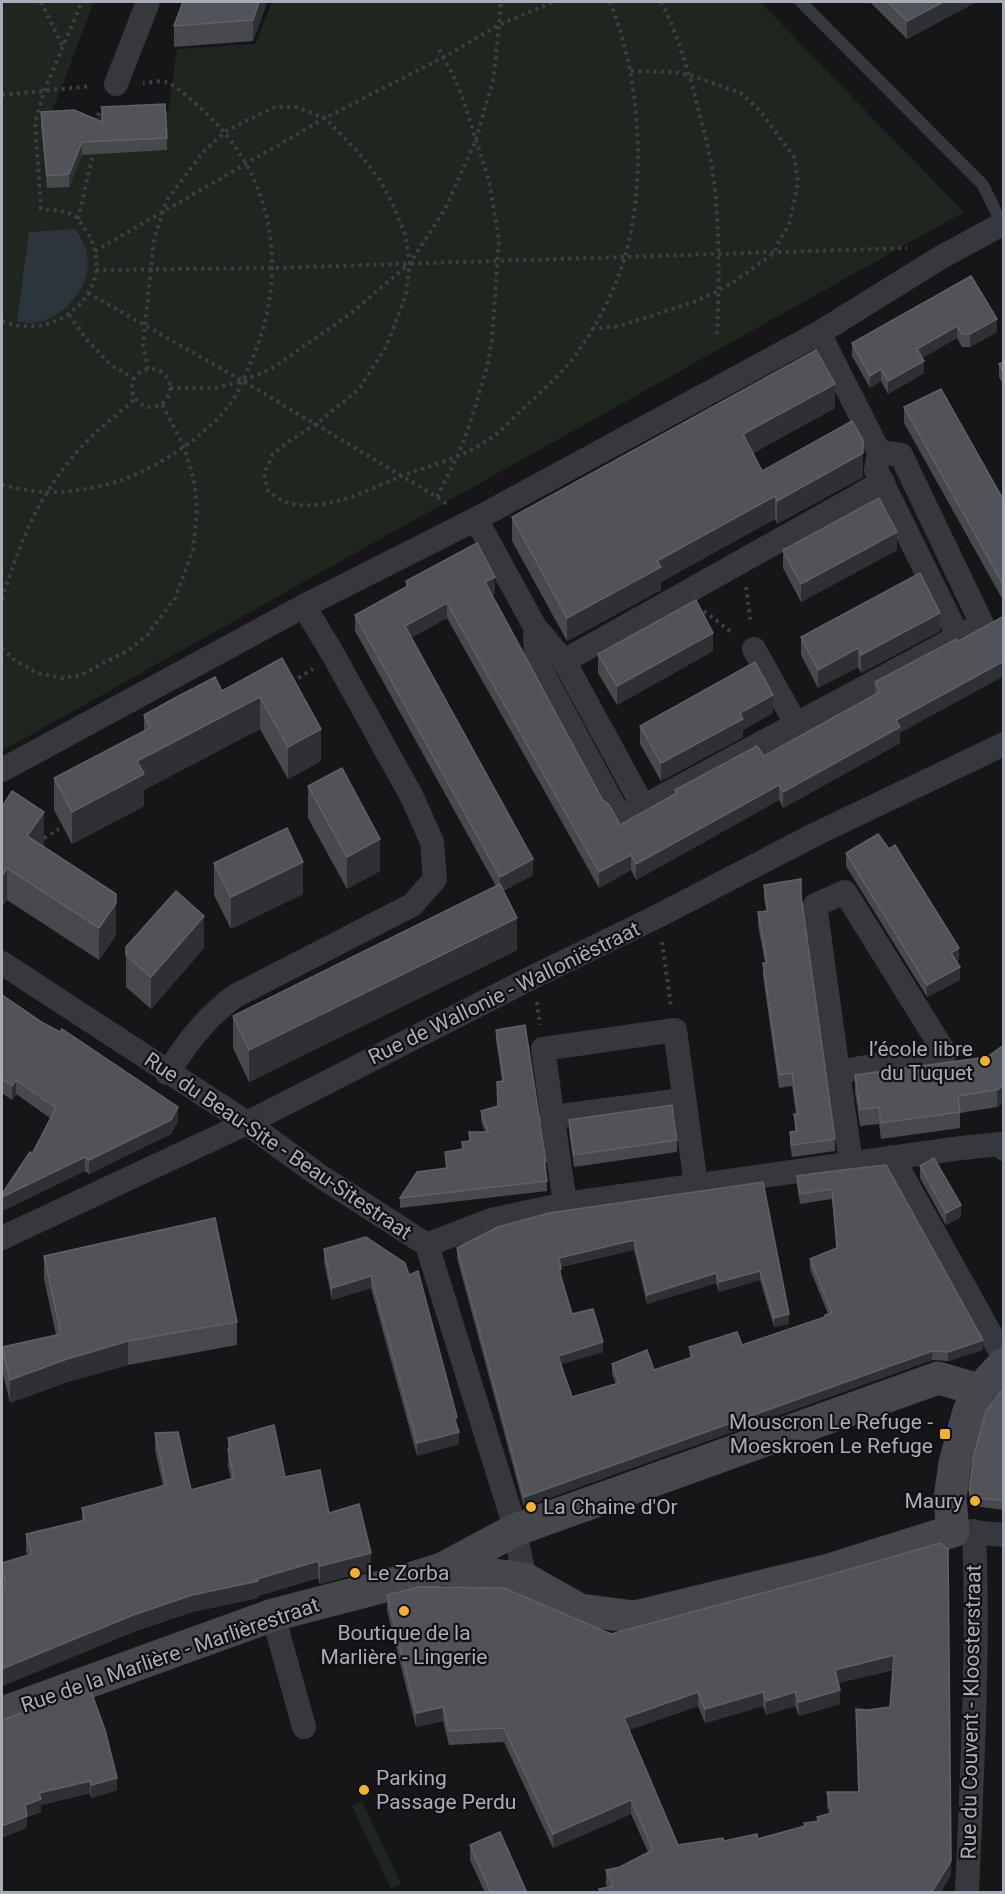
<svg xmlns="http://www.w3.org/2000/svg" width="1005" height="1894" font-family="Roboto,sans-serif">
<rect width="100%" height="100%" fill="#161618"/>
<g fill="#1e261f">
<path d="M2 2H94L49 120 168 112 177 49 255 44 272 2H760L964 212 2 751Z"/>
<path d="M362 1801 401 1884 391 1889 352 1806Z"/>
</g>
<path fill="#2c353c" d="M75 229C79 236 86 246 87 254 93 285 65 318 35 323 30 324 23 322 17 321L29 232Z"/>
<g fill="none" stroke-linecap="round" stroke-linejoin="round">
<g stroke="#3d3f44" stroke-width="4" stroke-dasharray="3 4.5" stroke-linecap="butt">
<path d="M41 2 64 49"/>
<path d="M661 2C676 30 685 61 694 92 701 121 710 151 714 181 720 232 719 285 717 336"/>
<path d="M2 95 91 86"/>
<path d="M94 122 104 105"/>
<path d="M78 219 94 150"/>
<path d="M95 251 325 118 444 57 499 25 553 2"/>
<path d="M96 270 273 268 907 248"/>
<path d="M88 293 243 381 437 497 449 506"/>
<path d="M69 315 88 341 110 364 134 379"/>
<path d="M2 321C60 345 123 284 85 229 81 224 78 217 73 215 64 210 50 210 41 209L35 123 44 91 82 2"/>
<path d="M592 329 619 326 694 302 718 291 735 281 774 253 780 239 789 225 798 182 794 157 760 111 741 93 689 75 673 72 629 71"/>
<path d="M148 369 143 345 152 258 154 239 167 200 203 152 225 132 246 121 275 107H296L325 118 359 153 379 179 393 205 405 234 410 263 406 295 386 347 359 389 316 424 288 442 273 454 264 474 268 491C273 494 278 499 283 501 320 515 363 492 397 478 427 466 457 460 485 442 500 433 513 418 526 406 542 391 560 375 574 357 594 331 616 289 625 256 647 182 640 73 610 2"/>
<circle cx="151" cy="388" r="19"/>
<path d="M170 388H216L243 381 271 369 350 314 410 263 445 209 476 140 494 76 501 2"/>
<path d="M2 485C16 488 32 492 47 492 70 493 105 487 127 478 161 465 203 437 227 408 237 396 244 378 250 364 288 280 278 186 212 119 205 112 175 84 166 82 160 80 150 83 143 83"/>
<path d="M437 497 457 457 468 430 487 367 492 339 499 240 489 181 464 102 453 75 438 47"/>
<path d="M746 587 751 624"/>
<path d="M2 599C22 535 42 487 90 438 104 424 121 412 136 398"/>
<path d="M704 611 734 634"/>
<path d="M2 648 13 659 37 673 63 678 81 675 129 650 147 635 175 598 193 550 197 510 194 480 184 447 162 404"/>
<path d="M292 682 313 669"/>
<path d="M44 838 59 829"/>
<path d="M662 942 671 1006"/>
<path d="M537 1002 540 1025"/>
</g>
<path stroke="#37383d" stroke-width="12" d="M801 2 983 185 1002 224"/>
<g stroke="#37383d" stroke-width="24">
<path d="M116 84 148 2"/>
<path d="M819 333 879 452 876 470 958 636"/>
<path d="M476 519 535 627 564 661 643 806"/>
<path d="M535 627 536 661 615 808 626 816 982 624 901 455 879 452"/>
<path d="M754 649 796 724"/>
<path d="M564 661 883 482"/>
<path d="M2 770 304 606 476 519 819 333 938 259 1004 223"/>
<path d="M2 963 247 1123 317 1174 427 1245 512 1518 525 1579"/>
<path d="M838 1072 815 905 845 892 945 1053 838 1072 851 1163"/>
<path d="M167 1073C189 1041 204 1019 235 996L412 905 435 879 432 842 412 797 334 656 304 606"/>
<path d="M552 1117 683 1100"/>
<path d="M892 1157 1004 1358"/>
<path d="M565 1204 543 1049 675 1030 696 1185"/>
<path d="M2 1238 247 1123 533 977 658 916 816 834 1004 744"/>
<path d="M427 1245 491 1220 565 1204 961 1148 1000 1144 1004 1149"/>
<path d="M958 1531 1004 1535"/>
<path d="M273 1615 304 1727"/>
<path d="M967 1892C972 1772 979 1651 974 1531"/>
</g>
<g stroke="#45474d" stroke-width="33">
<path d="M442 1569 515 1530 938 1378 980 1390"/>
<path d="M2 1713 273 1615 400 1582 442 1569 525 1579 580 1610 635 1617 829 1570 953 1531 950 1498 955 1463 969 1411 980 1390 1004 1364"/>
</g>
</g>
<g fill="#47494d" fill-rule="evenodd">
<path d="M267 2 253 41 174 47V26Z"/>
<path d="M870 2H976L907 39Z"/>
<path d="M102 107 167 138V150L82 155 69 187 47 188 41 125V112L102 121Z"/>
<path d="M971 276 997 332 970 347H962L957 338 922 358 924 373 888 394 881 381 870 388 852 356V343Z"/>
<path d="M1004 362V386L999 377V364Z"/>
<path d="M904 407 1004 501V602L904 423Z"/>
<path d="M835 408 753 453 762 471 863 477 777 524 775 519 661 582V590L567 641 512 541V517Z"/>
<path d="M783 550H897L801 602 783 568Z"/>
<path d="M406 581 495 593 491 594 602 799 620 825 675 794V790L764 756 875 695V682L900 733V743L783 808 779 800 636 880 631 870 599 888 447 618 411 638 533 875 503 891 517 950 249 1082 233 1048V1016L496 886 355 631V615L406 587Z"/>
<path d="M940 631 861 673 858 667 818 688 801 655V637Z"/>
<path d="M713 651 617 705 598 673V654Z"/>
<path d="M282 658 321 761 288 779 260 729 144 790V806L72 844 54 810V778L144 731V715L222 691Z"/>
<path d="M773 713 743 730V737L661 781 640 744V726Z"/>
<path d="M308 786 380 871 347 889 308 818Z"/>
<path d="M2 807 44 844 43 846 116 935 99 960 7 900Z"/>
<path d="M889 849 959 960 956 962 960 980 927 997 846 866V853Z"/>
<path d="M214 863 303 894 231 929 214 895Z"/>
<path d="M764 885 801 895 835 1139V1151L792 1157 790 1145V1132L795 1131 794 1114H796L792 1086 779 1088 763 976V963H765L758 925V912L766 911 764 898Z"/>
<path d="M126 947 204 948 151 1009 126 987Z"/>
<path d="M2 995 178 1121 171 1134 89 1174 85 1171 2 1211V1194L32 1154 50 1118 16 1094 12 1100 2 1093Z"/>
<path d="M496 1030 546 1161 547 1191 400 1208V1198L446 1168 445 1152 462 1149V1142L469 1141V1132H485L481 1121V1111L498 1106 497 1082 502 1081 496 1040Z"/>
<path d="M1004 1045V1102L997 1107 960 1113V1128L881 1139 879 1124 860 1126 855 1092V1075L987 1057Z"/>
<path d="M569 1120 677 1140V1152L574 1167 569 1132Z"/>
<path d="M920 1166 961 1217 946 1225 920 1178Z"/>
<path d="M841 1170 983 1350 948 1361 932 1360 524 1507 457 1258V1248L763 1182 789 1324 774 1327 760 1280 719 1292 716 1283 647 1304 634 1250 561 1267V1277L572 1314 603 1352 561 1364 572 1397 616 1384 612 1374V1364L654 1370 690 1358 689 1347 742 1345 825 1317 828 1314 810 1269V1259L837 1248 832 1199 800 1204 797 1186V1176Z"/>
<path d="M366 1237 459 1444 417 1456 371 1288 332 1300 324 1262V1249Z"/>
<path d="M44 1256 237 1322V1345L128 1365 67 1382 10 1403 2 1370V1347L56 1335 44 1279Z"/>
<path d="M1004 1388V1510L974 1506 969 1499V1490Z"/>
<path d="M155 1433 191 1490 231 1479 228 1466V1438L285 1477 329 1513 371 1570 320 1584 318 1578 258 1596V1598L192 1612 133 1632 2 1686V1563L27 1555 26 1551V1534L82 1521V1508L163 1486 155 1450Z"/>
<path d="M940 1543 951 1875 940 1893H599V1889L607 1887 606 1884V1870L620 1867 648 1852 631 1814 553 1848 504 1742 449 1745 443 1721 416 1727 387 1610V1595L611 1634 833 1574ZM893 1670 890 1707 868 1710 856 1709 858 1792H827V1806L829 1814 817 1817V1822L758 1839 678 1845 629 1730 698 1706 705 1723 763 1706 766 1715 795 1706 799 1716 840 1704 838 1683Z"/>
<path d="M2 1720 117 1790 91 1798 90 1793 41 1805V1812L27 1817V1828Z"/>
<path d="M470 1845 527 1893H485L470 1860Z"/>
</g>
<g fill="#2f3033">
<path d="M259 2H267L253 41V20Z"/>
<path d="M943 2H976L907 39V21Z"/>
<path d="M82 142V155L69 187V174Z"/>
<path d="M997 319V332L970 347V334Z"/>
<path d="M957 326V338L917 361V349Z"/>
<path d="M924 361V373L888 394V381Z"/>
<path d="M881 369V381L870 388V376Z"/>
<path d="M835 384V408L743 458V434Z"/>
<path d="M863 453V477L777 524V501Z"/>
<path d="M775 496V519L661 582V590L567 641V618L657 561Z"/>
<path d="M897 532V550L801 602V584Z"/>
<path d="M495 577V593L485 598V582Z"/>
<path d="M447 603V618L405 641V626Z"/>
<path d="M940 613V631L861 673V655Z"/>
<path d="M713 633V651L617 705V686Z"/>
<path d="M858 648V667L818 688V670Z"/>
<path d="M1004 661V676L900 733V743L783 808V792L896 720Z"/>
<path d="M773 695V713L743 730V737L661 781V763L740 713Z"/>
<path d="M260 697V729L144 790V806L72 844V812L137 761Z"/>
<path d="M321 729V761L288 779V747Z"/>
<path d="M779 785V800L636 880V864Z"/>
<path d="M44 812V844L27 867V836Z"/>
<path d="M380 839V871L347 889V857Z"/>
<path d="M631 855V870L599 888V872Z"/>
<path d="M533 859V875L500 893V877Z"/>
<path d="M303 862V894L231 929V897Z"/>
<path d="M7 868V900L2 908V876Z"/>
<path d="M116 903V935L99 960V928Z"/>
<path d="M204 916V948L151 1009V977Z"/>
<path d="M517 918V950L249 1082V1050Z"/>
<path d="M959 948V960L951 965V953Z"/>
<path d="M960 967V980L927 997V985Z"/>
<path d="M16 1080V1094L12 1100V1086Z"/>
<path d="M1004 1085V1102L997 1107V1090Z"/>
<path d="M178 1107V1121L171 1134 89 1174V1160Z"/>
<path d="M85 1157V1171L2 1211V1197Z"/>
<path d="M961 1205V1217L946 1225V1213Z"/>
<path d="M634 1240V1250L559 1267V1258Z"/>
<path d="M760 1271V1280L719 1292V1282Z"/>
<path d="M716 1273V1283L647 1304V1295Z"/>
<path d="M371 1276V1288L332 1300V1288Z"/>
<path d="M789 1314V1324L774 1327V1318Z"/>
<path d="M983 1340V1350L948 1361V1352Z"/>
<path d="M128 1341V1365L67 1382 10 1403V1380L67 1359Z"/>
<path d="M603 1342V1352L558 1365V1356Z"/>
<path d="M932 1351V1360L524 1507V1497Z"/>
<path d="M457 1417V1429L454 1418Z"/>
<path d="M459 1432V1444L417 1456V1443Z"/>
<path d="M371 1553V1570L320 1584V1566Z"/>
<path d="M318 1561V1578L258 1596V1598L192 1612 133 1632 2 1686V1669L133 1615 192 1595 257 1579Z"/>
<path d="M894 1655V1669L835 1684V1670Z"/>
<path d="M840 1690V1704L799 1716V1702Z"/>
<path d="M698 1692V1706L624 1732V1718Z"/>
<path d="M763 1692V1706L705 1723V1709Z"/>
<path d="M795 1692V1706L766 1715V1701Z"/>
<path d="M443 1707V1721L416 1727V1713Z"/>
<path d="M117 1778V1790L91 1798V1785Z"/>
<path d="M90 1781V1793L41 1805V1812L27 1817V1828L2 1838V1826L39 1793Z"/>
<path d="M631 1800V1814L553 1848V1834Z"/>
<path d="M951 1861V1875L940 1893H931Z"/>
</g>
<g fill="#525359" stroke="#5f6168" stroke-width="1.5" fill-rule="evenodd">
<path d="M183 2H259L253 20 174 26Z"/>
<path d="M888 2H943L907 21Z"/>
<path d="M165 104 167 138 82 142 69 174 47 176 41 112 74 110 102 122V107Z"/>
<path d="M971 276 997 319 970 334H962L957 326 917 349 924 361 888 381 881 369 870 376 852 343Z"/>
<path d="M816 350 835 384 743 434 762 471 852 421 863 440V453L777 501 775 496 657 561 661 567 567 618 512 517Z"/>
<path d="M1004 362V373L999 364Z"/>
<path d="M941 389 1004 501V586L904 407Z"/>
<path d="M879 498 897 532 801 584 783 550Z"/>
<path d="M477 543 495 577 485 582 602 799 610 806 620 825 677 793 675 790 757 746 764 756 880 692 875 682 956 639 957 642 1004 616V661L896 720 900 727 783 792 779 785 636 864 631 855 599 872 447 603 405 626 533 859 500 877 355 615 408 586 406 581Z"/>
<path d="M920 573 940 613 861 655 858 648 818 670 801 637Z"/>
<path d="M696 600 713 633 617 686 598 654Z"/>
<path d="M282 658 321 729 288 747 260 697 137 761 144 774 72 812 54 778 150 728 144 715 173 699 215 677 222 691Z"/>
<path d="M755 662 773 695 740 713 743 719 661 763 640 726Z"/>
<path d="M342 768 380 839 347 857 308 786Z"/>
<path d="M12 791 44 812 27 836 116 894V903L99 928 7 868 2 876V807Z"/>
<path d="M287 828 303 862 231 897 214 863Z"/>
<path d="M878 834 889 849 895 845 959 948 951 953 960 967 927 985 846 853Z"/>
<path d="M801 879V895L835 1139 792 1145 790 1132 797 1131 794 1114H798L792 1073 779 1075 763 963H767L758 912 768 911 764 885Z"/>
<path d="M500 884 517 918 249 1050 233 1016Z"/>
<path d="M176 891 204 916 151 977 126 955V947Z"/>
<path d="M2 995 43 1023 60 1032 62 1029 178 1107 171 1120 89 1160 85 1157 2 1197V1194L30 1152 32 1154 56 1108 16 1080 12 1086 2 1079Z"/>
<path d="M525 1025 546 1161H544L547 1181 400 1198 417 1172 447 1168 445 1152 463 1149 462 1142 470 1141 469 1132H488L481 1111 498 1106 497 1082 504 1081 496 1030Z"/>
<path d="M1004 1045V1085L997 1090 958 1096 960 1112 881 1123 879 1107 860 1110 855 1075 987 1057Z"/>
<path d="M672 1105 677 1140 574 1155 569 1120Z"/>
<path d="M934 1158 961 1205 946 1213 920 1166Z"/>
<path d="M886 1165 983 1340 948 1352 932 1351 524 1497 457 1248 498 1227 549 1213 763 1182 789 1314 774 1318 760 1271 719 1282 716 1273 647 1295 634 1240 559 1258 561 1269 559 1270 572 1314 593 1309 603 1342 558 1356 572 1397 619 1383 612 1364 647 1350 654 1370 693 1357 689 1347 737 1332 742 1345 825 1317V1315L832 1313 810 1259 837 1248 832 1189 800 1194 797 1176 841 1170Z"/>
<path d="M215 1218 237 1322 128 1341 67 1359 10 1380 2 1347 61 1334 44 1256Z"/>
<path d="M366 1237 405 1263 409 1275 418 1271 457 1417 454 1418 459 1432 417 1443 371 1276 332 1288 324 1249Z"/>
<path d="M1004 1388V1501L974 1497 969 1490 974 1455 986 1411Z"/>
<path d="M274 1425 285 1477 320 1470 329 1513 359 1504 371 1553 320 1566 318 1561 257 1579 258 1581 192 1595 133 1615 2 1669V1585L6 1584 2 1571V1563L32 1554 26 1534 85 1520 82 1508 166 1485 155 1433 178 1432 191 1490 234 1478 228 1449 231 1448 228 1438Z"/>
<path d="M940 1543 948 1549 951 1861 931 1893H600L599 1889 613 1886 606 1870 620 1867 653 1850 631 1800 553 1834 504 1728 449 1731 443 1707 416 1713 387 1595 419 1587 504 1588 611 1634 833 1574ZM894 1655 890 1707 868 1710 856 1709 859 1792H827L832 1813 817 1817 819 1821 804 1823 805 1826 758 1839 757 1834 724 1841 723 1838 678 1845 624 1718 698 1692 705 1709 763 1692 766 1701 795 1692 799 1702 840 1690 835 1670Z"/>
<path d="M90 1689 105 1730 117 1778 91 1785 90 1781 39 1793 41 1799 25 1805 27 1816 2 1826V1720Z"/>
<path d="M500 1832 527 1893H491L470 1845Z"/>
</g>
<g fill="#f2b134" stroke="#111113" stroke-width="2">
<circle cx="985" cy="1061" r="6"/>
<rect x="939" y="1428" width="12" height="12" rx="3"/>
<circle cx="975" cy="1501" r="6"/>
<circle cx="531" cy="1507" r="6"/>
<circle cx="355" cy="1573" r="6"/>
<circle cx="404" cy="1611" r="6"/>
<circle cx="364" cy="1790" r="6"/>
</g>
<g text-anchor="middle" stroke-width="4.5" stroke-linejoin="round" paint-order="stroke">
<g font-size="21" fill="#a8adb8" stroke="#111113">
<text transform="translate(504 993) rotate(-26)" y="7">Rue de Wallonie - Walloniëstraat</text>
<text transform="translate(278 1146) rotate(34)" y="7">Rue du Beau-Site - Beau-Sitestraat</text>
<text transform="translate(170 1655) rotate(-19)" y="7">Rue de la Marlière - Marlièrestraat</text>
<text transform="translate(971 1712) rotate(-89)" y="7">Rue du Couvent - Kloosterstraat</text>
</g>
<g font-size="21" fill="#a8adb8" stroke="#111113" text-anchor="end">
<text x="973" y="1056">l’école libre<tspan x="973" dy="24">du Tuquet</tspan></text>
<text x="933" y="1429">Mouscron Le Refuge -<tspan x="933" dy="24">Moeskroen Le Refuge</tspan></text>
<text x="963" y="1508">Maury</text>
<text x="543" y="1514" text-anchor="start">La Chaine d'Or</text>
<text x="367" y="1580" text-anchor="start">Le Zorba</text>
<text x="404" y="1640" text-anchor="middle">Boutique de la<tspan x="404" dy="24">Marlière - Lingerie</tspan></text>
<text x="376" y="1785" text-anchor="start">Parking<tspan x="376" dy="24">Passage Perdu</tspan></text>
</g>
</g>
<rect width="1005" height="1894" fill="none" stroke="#a8adb8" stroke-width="6"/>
</svg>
